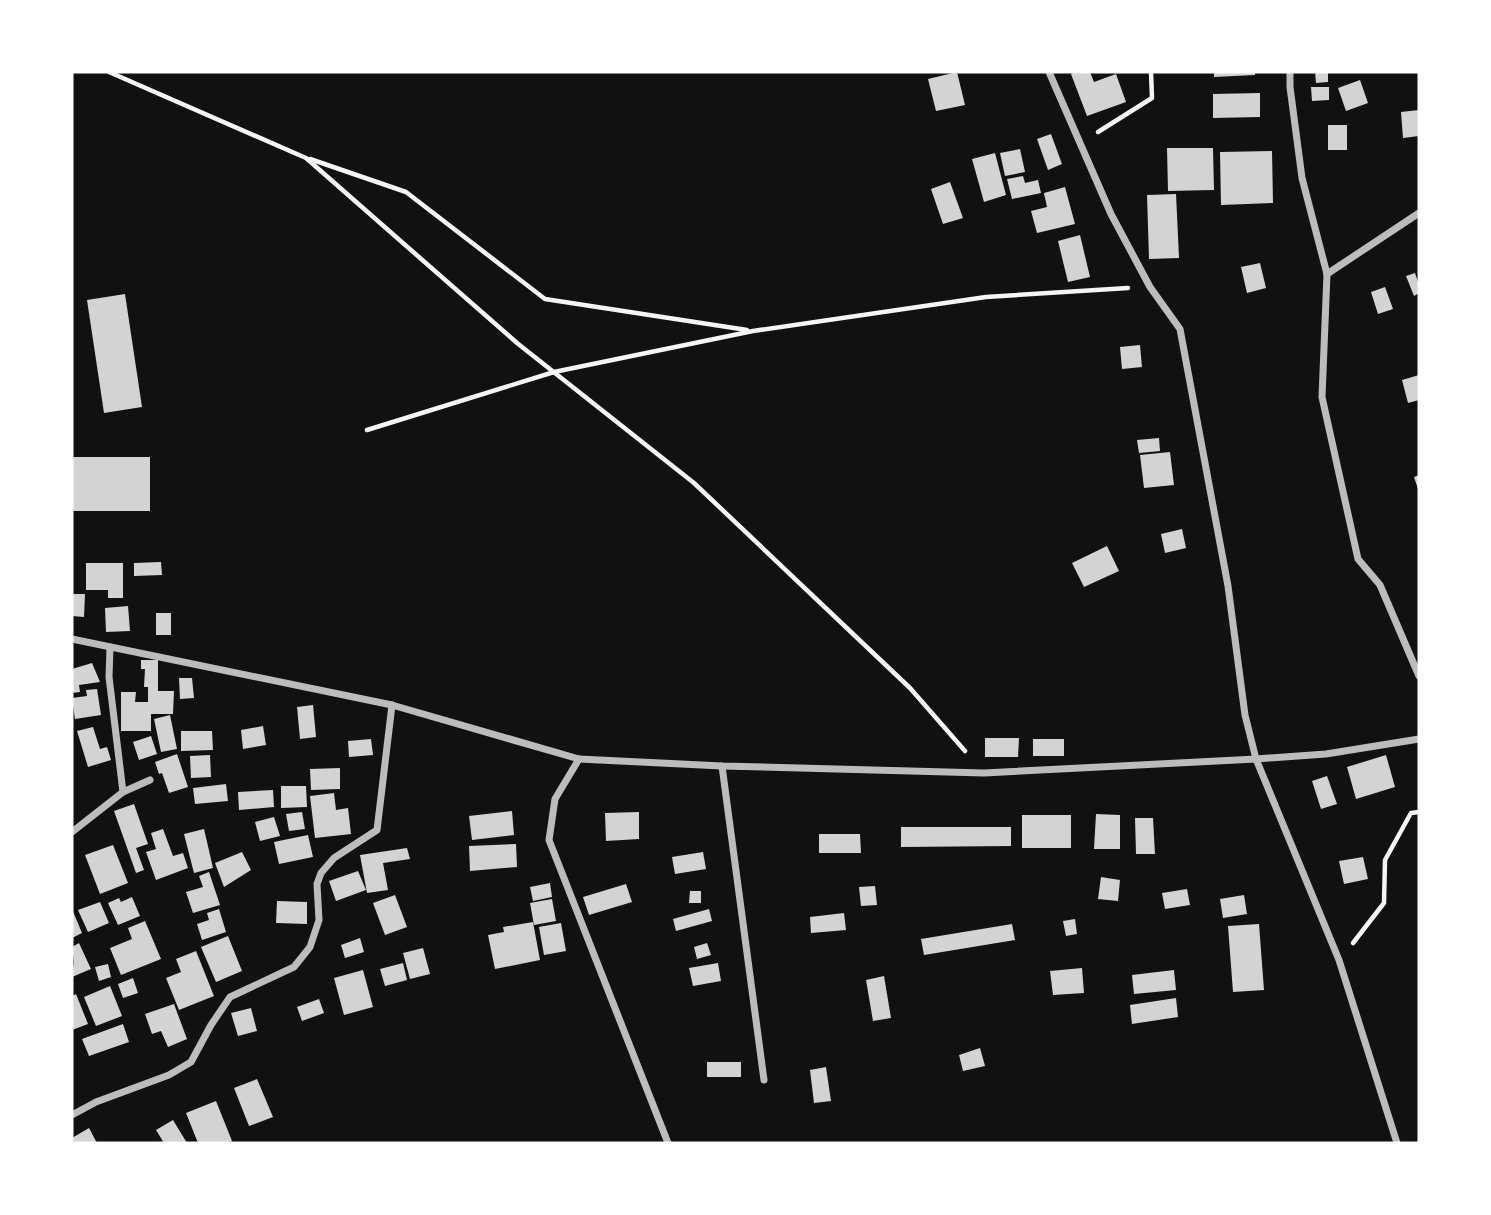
<svg xmlns="http://www.w3.org/2000/svg" width="1491" height="1215" font-family="'Fira Sans',sans-serif">
<rect width="100%" height="100%" fill="#111"/>
<g fill="#d3d3d3">
<path d="M957 72 965 105 936 111 928 79Z"/>
<path d="M1077 72H1090L1094 82 1116 74 1126 102 1087 116 1071 74Z"/>
<path d="M1214 72H1255V75L1214 77Z"/>
<path d="M1315 72H1328V82L1316 83Z"/>
<path d="M1360 80 1368 103 1346 111 1338 88Z"/>
<path d="M1311 87H1329V100L1312 101Z"/>
<path d="M1260 93V117L1213 118V94Z"/>
<path d="M1419 110V136L1403 138 1401 112Z"/>
<rect x="1328" y="125" width="19" height="25"/>
<path d="M1051 134 1062 164 1048 170 1037 139Z"/>
<path d="M1167 148H1213L1214 190 1168 191Z"/>
<path d="M1020 149 1025 172 1005 176 1000 153Z"/>
<path d="M1272 151 1273 203 1221 205 1220 152Z"/>
<path d="M995 153 1006 195 984 202 972 159Z"/>
<path d="M1023 176 1025 183 1038 180 1041 193 1012 199 1007 179Z"/>
<path d="M950 182 963 218 943 224 931 189Z"/>
<path d="M1065 187 1075 224 1037 233 1031 211 1047 207 1044 193Z"/>
<path d="M1176 194 1179 258 1149 259 1147 195Z"/>
<path d="M1080 235 1090 277 1068 282 1058 241Z"/>
<path d="M1260 263 1266 288 1247 293 1241 267Z"/>
<path d="M1415 273 1419 285V293L1414 296 1406 276Z"/>
<path d="M1385 287 1393 309 1378 314 1371 292Z"/>
<path d="M125 294 142 407 104 413 87 300Z"/>
<path d="M1140 345 1142 367 1122 369 1120 347Z"/>
<path d="M1419 375V400L1408 403 1402 380Z"/>
<path d="M1159 438 1160 451 1139 453 1137 440Z"/>
<path d="M1170 452 1174 485 1144 488 1140 455Z"/>
<rect x="72" y="457" width="78" height="54"/>
<path d="M1419 475V492L1414 477Z"/>
<path d="M1182 529 1186 548 1165 553 1161 534Z"/>
<path d="M1107 546 1119 571 1084 587 1072 563Z"/>
<path d="M161 562 162 575 134 576V563Z"/>
<path d="M86 563H123V598H108V590H86Z"/>
<path d="M72 594H85L84 617 72 616Z"/>
<path d="M128 606 130 631 106 632 105 608Z"/>
<rect x="156" y="613" width="15" height="22"/>
<path d="M141 660H158V691H174L173 714H151V731H121V692H136L135 702H148V687H144L145 669H141Z"/>
<path d="M92 663 100 682 79 685 80 692 72 693V669Z"/>
<path d="M179 678H192L194 698 180 699Z"/>
<path d="M97 689 101 715 75 719 72 698 87 696 86 690Z"/>
<path d="M313 705 316 737 300 739 297 707Z"/>
<path d="M170 715 177 749 161 752 154 719Z"/>
<path d="M263 726 266 745 243 749 241 730Z"/>
<path d="M93 727 100 749 107 747 111 760 88 767 77 731Z"/>
<path d="M181 731H212L213 750 181 751Z"/>
<path d="M151 736 157 754 139 760 133 742Z"/>
<path d="M985 738H1019L1018 757H985Z"/>
<path d="M371 739 373 755 349 757 348 741Z"/>
<rect x="1033" y="739" width="31" height="17"/>
<path d="M177 754 188 787 169 793 162 773 159 774 155 762Z"/>
<path d="M210 755 211 777 191 778 190 756Z"/>
<path d="M1386 755 1395 787 1356 799 1347 767Z"/>
<path d="M340 768V789L311 790 310 769Z"/>
<path d="M1327 776 1337 804 1321 809 1312 781Z"/>
<path d="M226 784 228 801 195 804 193 788Z"/>
<path d="M281 786H306L307 807 281 808Z"/>
<path d="M273 790 274 807 239 810 238 792Z"/>
<path d="M334 793 336 810 348 808 351 834 315 838 310 796Z"/>
<path d="M134 804 148 844 136 848 144 870 136 873 114 811Z"/>
<path d="M512 811 514 835 472 840 469 816Z"/>
<path d="M302 812 305 829 289 831 286 814Z"/>
<path d="M639 812V839L606 841 605 813Z"/>
<path d="M1096 814 1120 815V849H1094Z"/>
<rect x="1022" y="815" width="49" height="33"/>
<path d="M274 817 280 836 260 841 255 822Z"/>
<path d="M1135 818H1153L1155 854H1136Z"/>
<path d="M901 827H1011V846L901 847Z"/>
<path d="M163 829 173 856 183 853 188 868 156 880 146 852 156 849 151 833Z"/>
<path d="M204 829 213 868 194 873 184 834Z"/>
<path d="M819 834H860L861 853H819Z"/>
<path d="M308 835 313 857 279 864 274 842Z"/>
<path d="M516 844 517 867 470 871 469 846Z"/>
<path d="M113 845 128 883 100 894 85 855Z"/>
<path d="M407 848 410 859 383 863 388 890 367 893 360 855Z"/>
<path d="M242 852 251 870 224 887 215 863Z"/>
<path d="M703 852 706 869 675 874 672 857Z"/>
<path d="M1363 857 1368 879 1344 884 1339 861Z"/>
<path d="M358 871 366 890 336 901 329 881Z"/>
<path d="M209 872 220 905 193 913 186 892 203 887 199 876Z"/>
<path d="M1101 877 1120 880 1118 901 1098 899Z"/>
<path d="M550 883 552 897 533 901 530 887Z"/>
<path d="M626 884 632 902 589 915 583 897Z"/>
<path d="M875 886 877 905 861 906 859 887Z"/>
<path d="M1187 889 1190 905 1165 909 1162 893Z"/>
<path d="M690 891H701V903H689Z"/>
<path d="M395 895 407 927 385 935 373 903Z"/>
<path d="M1244 895 1247 914 1223 918 1220 899Z"/>
<path d="M132 897 140 916 118 925 108 903 119 898 121 902Z"/>
<path d="M552 899 556 921 534 925 530 903Z"/>
<path d="M277 901 307 902V924L276 923Z"/>
<path d="M100 902 109 923 88 932 78 910Z"/>
<path d="M72 909 82 933 72 938Z"/>
<path d="M219 909 226 932 202 940 197 924 209 920 207 913Z"/>
<path d="M709 909 712 921 676 931 673 919Z"/>
<path d="M844 913 846 930 811 933 810 917Z"/>
<path d="M1075 919 1077 934 1066 936 1063 921Z"/>
<path d="M145 921 161 959 121 975 110 948 132 939 128 928Z"/>
<path d="M533 922 540 960 495 969 488 935 504 932 503 927Z"/>
<path d="M561 923 566 951 544 955 539 927Z"/>
<path d="M1012 924 1015 940 924 955 921 939Z"/>
<path d="M1259 924 1264 990 1233 992 1228 926Z"/>
<path d="M228 936 242 971 216 982 201 947Z"/>
<path d="M360 938 364 952 345 958 341 945Z"/>
<path d="M79 943 91 969 72 977 74 962 72 947Z"/>
<path d="M707 943 711 955 697 959 694 947Z"/>
<path d="M423 948 430 974 410 979 403 953Z"/>
<path d="M196 951 214 996 179 1010 166 978 181 972 176 959Z"/>
<path d="M403 963 407 980 385 986 380 969Z"/>
<path d="M718 963 721 981 693 986 689 968Z"/>
<path d="M108 964 111 977 99 981 95 967Z"/>
<path d="M1082 968 1084 993 1053 995 1050 971Z"/>
<path d="M363 970 373 1007 344 1015 334 978Z"/>
<path d="M1174 970 1176 990 1134 994 1132 975Z"/>
<path d="M884 976 891 1018 873 1021 866 980Z"/>
<path d="M133 978 138 993 123 998 118 984Z"/>
<path d="M110 986 122 1016 96 1026 84 997Z"/>
<path d="M76 994 88 1024 72 1030V996Z"/>
<path d="M1176 998 1178 1017 1132 1024 1130 1005Z"/>
<path d="M319 999 324 1013 302 1021 297 1007Z"/>
<path d="M174 1004 187 1039 168 1047 161 1031 152 1034 145 1014Z"/>
<path d="M251 1008 257 1031 238 1036 231 1013Z"/>
<path d="M123 1024 129 1042 89 1056 82 1039Z"/>
<path d="M980 1048 985 1066 963 1071 959 1055Z"/>
<rect x="707" y="1062" width="34" height="15"/>
<path d="M826 1067 831 1101 814 1103 810 1070Z"/>
<path d="M257 1079 273 1117 249 1126 234 1088Z"/>
<path d="M216 1101 232 1141 227 1143H198L186 1113Z"/>
<path d="M173 1120 187 1143H164L156 1130Z"/>
<path d="M89 1128 97 1143H72V1138Z"/>
</g>
<g fill="none" stroke-linecap="round" stroke-linejoin="round">
<g stroke="#f5f5f5" stroke-width="4.5">
<path d="M109 72 306 158 517 343 694 483 910 688 965 751"/>
<path d="M1098 132 1152 98 1151 72"/>
<path d="M310 159 406 192 545 299 747 330"/>
<path d="M367 430 554 372 753 331 986 297 1128 288"/>
<path d="M1353 943 1384 903 1385 860 1411 813 1419 812"/>
</g>
<g stroke="#bcbcbc" stroke-width="7">
<path d="M1049 72 1111 214 1150 287 1180 329 1228 586 1245 715 1256 759 1326 754 1419 739"/>
<path d="M1290 72V87L1302 178 1327 274 1322 397 1358 559 1380 585 1419 676"/>
<path d="M1327 274 1419 213"/>
<path d="M72 639 392 705 579 759 722 766 984 773 1256 759 1339 960 1397 1143"/>
<path d="M110 647 109 677 123 792"/>
<path d="M579 759 555 799 549 840 668 1143"/>
<path d="M722 766 764 1080"/>
<path d="M72 832 123 792 150 780"/>
<path d="M72 1115 96 1102 169 1075 191 1062 211 1025 230 997 294 967 310 947 319 920 317 884 321 873 334 858 377 830 392 705"/>
</g>
</g>
<rect width="1491" height="1215" fill="none" stroke="#ffffff" stroke-width="147"/>
</svg>
